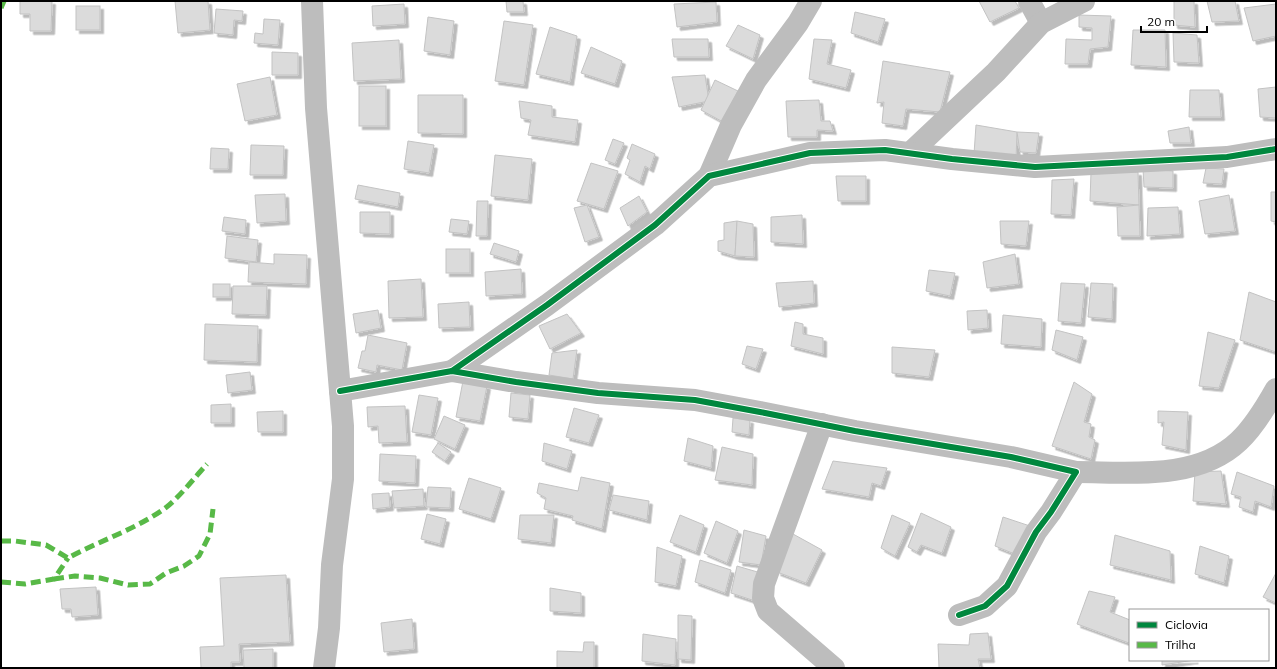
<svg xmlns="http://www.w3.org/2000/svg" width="1277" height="669" font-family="Mulish,sans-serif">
<defs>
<filter id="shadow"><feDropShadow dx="3.5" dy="3.5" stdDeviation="0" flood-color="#0004"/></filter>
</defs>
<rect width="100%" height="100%" fill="#fff"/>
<g fill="#dbdbdb" stroke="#c3c3c3" filter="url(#shadow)">
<path d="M20 1H52L51 31H30V14H20Z"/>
<path d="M175 1H208L210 30 178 33Z"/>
<path d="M506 1H523L524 12H507Z"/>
<path d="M979 1H1015L1019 8 990 22Z"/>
<path d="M1174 1H1194L1195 27 1174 25Z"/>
<path d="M1207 1H1235L1239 21 1212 22Z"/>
<path d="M716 2 717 22 677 27 674 4Z"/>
<path d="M404 4 405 24 373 26 372 6Z"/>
<path d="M1276 4V36L1253 41 1244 8Z"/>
<rect x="76" y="6" width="24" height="24"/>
<path d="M216 9 243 11 242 21 234 20 233 35 214 33Z"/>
<path d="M855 12 885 19 878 42 851 33Z"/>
<path d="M1079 15 1111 16 1108 47 1090 49 1088 64H1065L1066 39 1092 40V28L1079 27Z"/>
<path d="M428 17 454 21 450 55 424 51Z"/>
<path d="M264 19 280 20 278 45 254 43 255 33 263 34Z"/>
<path d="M504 21 533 25 524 85 495 81Z"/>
<path d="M738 25 760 35 753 59 726 46Z"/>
<path d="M550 27 577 36 570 82 536 74Z"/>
<path d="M1133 30H1165L1166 67 1131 65Z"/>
<path d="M1173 33 1197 35 1199 63 1174 62Z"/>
<path d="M672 39H708L709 57H674Z"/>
<path d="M814 39 832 40 827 64 851 70 846 88 809 79Z"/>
<path d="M399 40 401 79 354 81 352 43Z"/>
<path d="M591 47 622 61 615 84 581 73Z"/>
<path d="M272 52 298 53V75H272Z"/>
<path d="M883 61 950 72 940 112 906 109 903 126 882 123 884 102 877 103Z"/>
<path d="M705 75 709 101 679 107 672 77Z"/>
<path d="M270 77 277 115 245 121 237 84Z"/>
<path d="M715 80 738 91 723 122 701 110Z"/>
<rect x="359" y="86" width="27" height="40"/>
<path d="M1276 87V118L1260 117 1258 89Z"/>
<path d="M1190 90H1219L1221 117H1189Z"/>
<path d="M418 95H463V134L418 133Z"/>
<path d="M819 100 821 121H830L833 131 817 130V137H788L786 101Z"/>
<path d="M519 101 552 106V117L578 120 575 142 528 135 531 120 521 118Z"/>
<path d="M976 125 1017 132 1016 160 974 154Z"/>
<path d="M1189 127 1191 143H1170L1168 131Z"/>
<path d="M1017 132 1039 133 1036 153 1020 152Z"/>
<path d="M613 139 624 143 615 164 605 160Z"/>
<path d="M408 141 434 145 429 173 404 169Z"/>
<path d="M632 144 655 154 650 169 645 166 640 182 625 174 630 160 627 158Z"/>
<path d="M251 145 284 146 283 175H250Z"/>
<path d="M211 148 229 149 228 169H210Z"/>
<path d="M495 155 532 159 528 200 491 196Z"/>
<path d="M591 163 618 171 604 209 577 201Z"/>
<path d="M1206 168 1224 169 1222 184 1203 183Z"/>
<path d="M1143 169 1173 171V188L1144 187Z"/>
<path d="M1091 172H1138L1139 205 1090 201Z"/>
<path d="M836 176H866V201H838Z"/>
<path d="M1074 179 1071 215 1051 214 1052 180Z"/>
<path d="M358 185 400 193 398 207 355 199Z"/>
<path d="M1271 192H1276V222L1271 221Z"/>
<path d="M285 194 286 221 257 223 255 195Z"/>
<path d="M1229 195 1235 231 1205 234 1199 201Z"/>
<path d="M639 196 647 212 628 226 620 208Z"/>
<path d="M477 201H488L487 236H476Z"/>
<path d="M587 205 599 237 585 242 574 208Z"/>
<path d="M1139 205 1140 236H1118L1117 207Z"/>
<path d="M1178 207 1180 234 1147 236 1148 208Z"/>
<path d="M360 212H390V234L360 233Z"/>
<path d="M802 215 803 244 771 242V217Z"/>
<path d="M224 217 246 220 245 234 222 231Z"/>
<path d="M451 219 469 221 467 234 449 232Z"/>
<path d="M737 221 735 256 718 251V241L724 240V223Z"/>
<path d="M737 221 753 224 754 257 735 256Z"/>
<path d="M1000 221H1029L1026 246 1001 244Z"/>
<path d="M227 236 258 240 256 262 225 258Z"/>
<path d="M494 243 519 251 516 262 490 254Z"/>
<rect x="446" y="249" width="24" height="24"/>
<path d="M274 254 307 255 306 284 248 282 249 262 274 264Z"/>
<path d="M1015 254 1019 284 987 288 983 262Z"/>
<path d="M521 269 522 294 486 296 485 272Z"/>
<path d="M929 270 955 273 950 296 926 291Z"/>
<path d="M421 279 423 317 389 318 388 281Z"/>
<path d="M813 281 814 303 779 307 776 283Z"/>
<path d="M1061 283 1085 284 1081 323 1058 321Z"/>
<path d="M1091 283 1113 284 1112 319 1088 317Z"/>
<rect x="213" y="284" width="17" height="13"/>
<path d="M233 286H267L266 315 232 314Z"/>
<path d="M1249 292 1276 302V352L1240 340Z"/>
<path d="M469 302 470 327 439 328 438 304Z"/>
<path d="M378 310 381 328 356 333 353 314Z"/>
<path d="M987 310 988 328 968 330 967 311Z"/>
<path d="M567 314 581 333 550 349 539 326Z"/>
<path d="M1003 315 1042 319 1041 347 1001 344Z"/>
<path d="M795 322 803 324V334L823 338V354L791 346Z"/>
<path d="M205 324 258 326 257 362 204 360Z"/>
<path d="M1056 330 1083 337 1077 360 1052 350Z"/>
<path d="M1208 332 1235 340 1219 388 1199 386Z"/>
<path d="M368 335 407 343 402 370 377 365 376 372 358 368 362 351H365Z"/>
<path d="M747 346 763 349 756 369 742 364Z"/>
<path d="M892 347 935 350 929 377 892 373Z"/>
<path d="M577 350 573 379 549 375 552 353Z"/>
<path d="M250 372 252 390 228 393 226 375Z"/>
<path d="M463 381 487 386 480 421 456 417Z"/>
<path d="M1074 382 1092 394 1084 422 1091 424 1089 437 1095 440 1091 459 1052 446Z"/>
<path d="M511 393 530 395 528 419 509 417Z"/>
<path d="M419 395 438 398 431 435 412 432Z"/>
<path d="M231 404V423H211V405Z"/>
<path d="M405 406 407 442 379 443 378 426 368 427 367 407Z"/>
<path d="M574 408 599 415 589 443 566 437Z"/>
<path d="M283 411V432H258L257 412Z"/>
<path d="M1158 411 1188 412 1186 450 1162 445 1164 422 1158 423Z"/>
<path d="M444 416 465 425 455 449 434 439Z"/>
<path d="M733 418 750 420 749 435 732 432Z"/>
<path d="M688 438 713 446 711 468 684 461Z"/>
<path d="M438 443 451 452 445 461 432 452Z"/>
<path d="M544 443 572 451 567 469 542 461Z"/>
<path d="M722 447 753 454 752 485 715 480Z"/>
<path d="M380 454 416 456 415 483 379 481Z"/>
<path d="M833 461 887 468 881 486 872 483 869 497 822 489Z"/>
<path d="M1221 471 1226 504 1193 501 1195 472Z"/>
<path d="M1237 472 1274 486 1271 507 1255 501 1253 512 1239 507 1241 497 1231 494Z"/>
<path d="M581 477 610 483 602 529 572 520 573 516 544 509 546 498 537 493 539 483 578 491Z"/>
<path d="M469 478 501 488 491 519 459 509Z"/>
<path d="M428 487 451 488 450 508 426 507Z"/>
<path d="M423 489 424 506 394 508 392 491Z"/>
<path d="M389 493 390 507 373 509 372 494Z"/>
<path d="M613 495 649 501 647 520 609 510Z"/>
<path d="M921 513 951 527 942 553 921 545 917 552 908 547Z"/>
<path d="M427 514 446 519 440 544 421 539Z"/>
<path d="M520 515H554L551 543 518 539Z"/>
<path d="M680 515 704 525 696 552 670 542Z"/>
<path d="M892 515 910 523 895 556 881 548Z"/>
<path d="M1003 517 1033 527 1022 557 995 546Z"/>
<path d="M716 521 738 531 727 563 704 553Z"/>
<path d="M744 530 766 536 761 565 739 562Z"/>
<path d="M793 534 822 550 806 583 777 572Z"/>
<path d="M1115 535 1170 551 1171 580 1110 565Z"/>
<path d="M1200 546 1229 556 1224 583 1195 574Z"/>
<path d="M657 547 682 556 676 586 655 582Z"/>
<path d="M700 560 731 570 725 593 695 582Z"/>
<path d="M737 566 761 573 755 601 731 593Z"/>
<path d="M1276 573V603L1263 597Z"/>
<path d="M286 575 290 642 239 644 240 662H231V668H201L200 647 224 646 220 578Z"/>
<path d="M96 587 98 615 72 617 71 609H62L60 589Z"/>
<path d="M550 588 581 593V613L550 611Z"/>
<path d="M1089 591 1115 597 1110 612 1130 620V638L1129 643 1077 624Z"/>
<path d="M678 615 692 616 691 660 678 659Z"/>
<path d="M412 619 414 649 384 652 381 623Z"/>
<path d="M988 633 991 659H978L980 668H939L938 644 969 645 970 634Z"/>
<path d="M643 634 676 639 675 665 642 661Z"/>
<path d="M584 642H594V668H557V651L583 652Z"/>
<path d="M273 649V668H244L243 650Z"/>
<path d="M1162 660H1195L1162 665Z"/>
</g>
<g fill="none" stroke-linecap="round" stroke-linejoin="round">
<g stroke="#bdbdbd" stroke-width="22">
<path d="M312 1 316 108 343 426V479L332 565 329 628 324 668"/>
<path d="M1029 1 1041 23"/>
<path d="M910 153 996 72 1041 23 1084 1"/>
<path d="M709 176 731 125 756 80 798 23 811 1"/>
<path d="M452 371 547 305 655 225 709 176 810 153 885 150 952 159 1035 167 1227 157 1276 149"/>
<path d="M340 391 452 371 516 382 598 393 695 400 760 412 855 431 1011 457 1076 472 1051 512 1036 532 1007 586 985 606 959 615"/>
<path d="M822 424 764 584 763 598 768 611 834 668"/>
<path d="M1076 472C1129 472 1197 481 1239 441 1252 429 1267 405 1276 389"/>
</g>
<g stroke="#58b947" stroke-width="5" stroke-dasharray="10 5" stroke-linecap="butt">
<path d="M1 8 4 1"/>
<path d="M1 541H15L46 545 68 558C99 541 134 530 164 509 178 499 195 477 207 464"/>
<path d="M54 579 75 576 100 578 128 585 150 584 166 573 184 566 199 556 210 534 213 509"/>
<path d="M1 582 25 584 54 579 68 558"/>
</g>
<g stroke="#fff" stroke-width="8">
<g id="cycleway">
<path d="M452 371 547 305 655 225 709 176 810 153 885 150 952 159 1035 167 1227 157 1276 149"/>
<path d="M340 391 452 371 516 382 598 393 695 400 760 412 855 431 1011 457 1076 472 1051 512 1036 532 1007 586 985 606 959 615"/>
</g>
</g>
<use href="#cycleway" stroke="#00873e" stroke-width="6"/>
</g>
<rect width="1277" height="669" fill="none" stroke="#000000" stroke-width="4"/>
<rect x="1129" y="609" width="140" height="52" fill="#ffffff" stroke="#999999"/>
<rect x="1137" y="622" width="20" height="6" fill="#00873e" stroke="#999999"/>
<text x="1165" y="629" font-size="12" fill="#000000">Ciclovia</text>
<rect x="1137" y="642" width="20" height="6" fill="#58b947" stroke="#999999"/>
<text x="1165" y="649" font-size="12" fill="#000000">Trilha</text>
<path d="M1141 26v6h66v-6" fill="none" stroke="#000000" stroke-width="2"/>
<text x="1147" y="26" font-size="12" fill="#000000" stroke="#ffffff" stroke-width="3" paint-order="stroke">20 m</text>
</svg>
